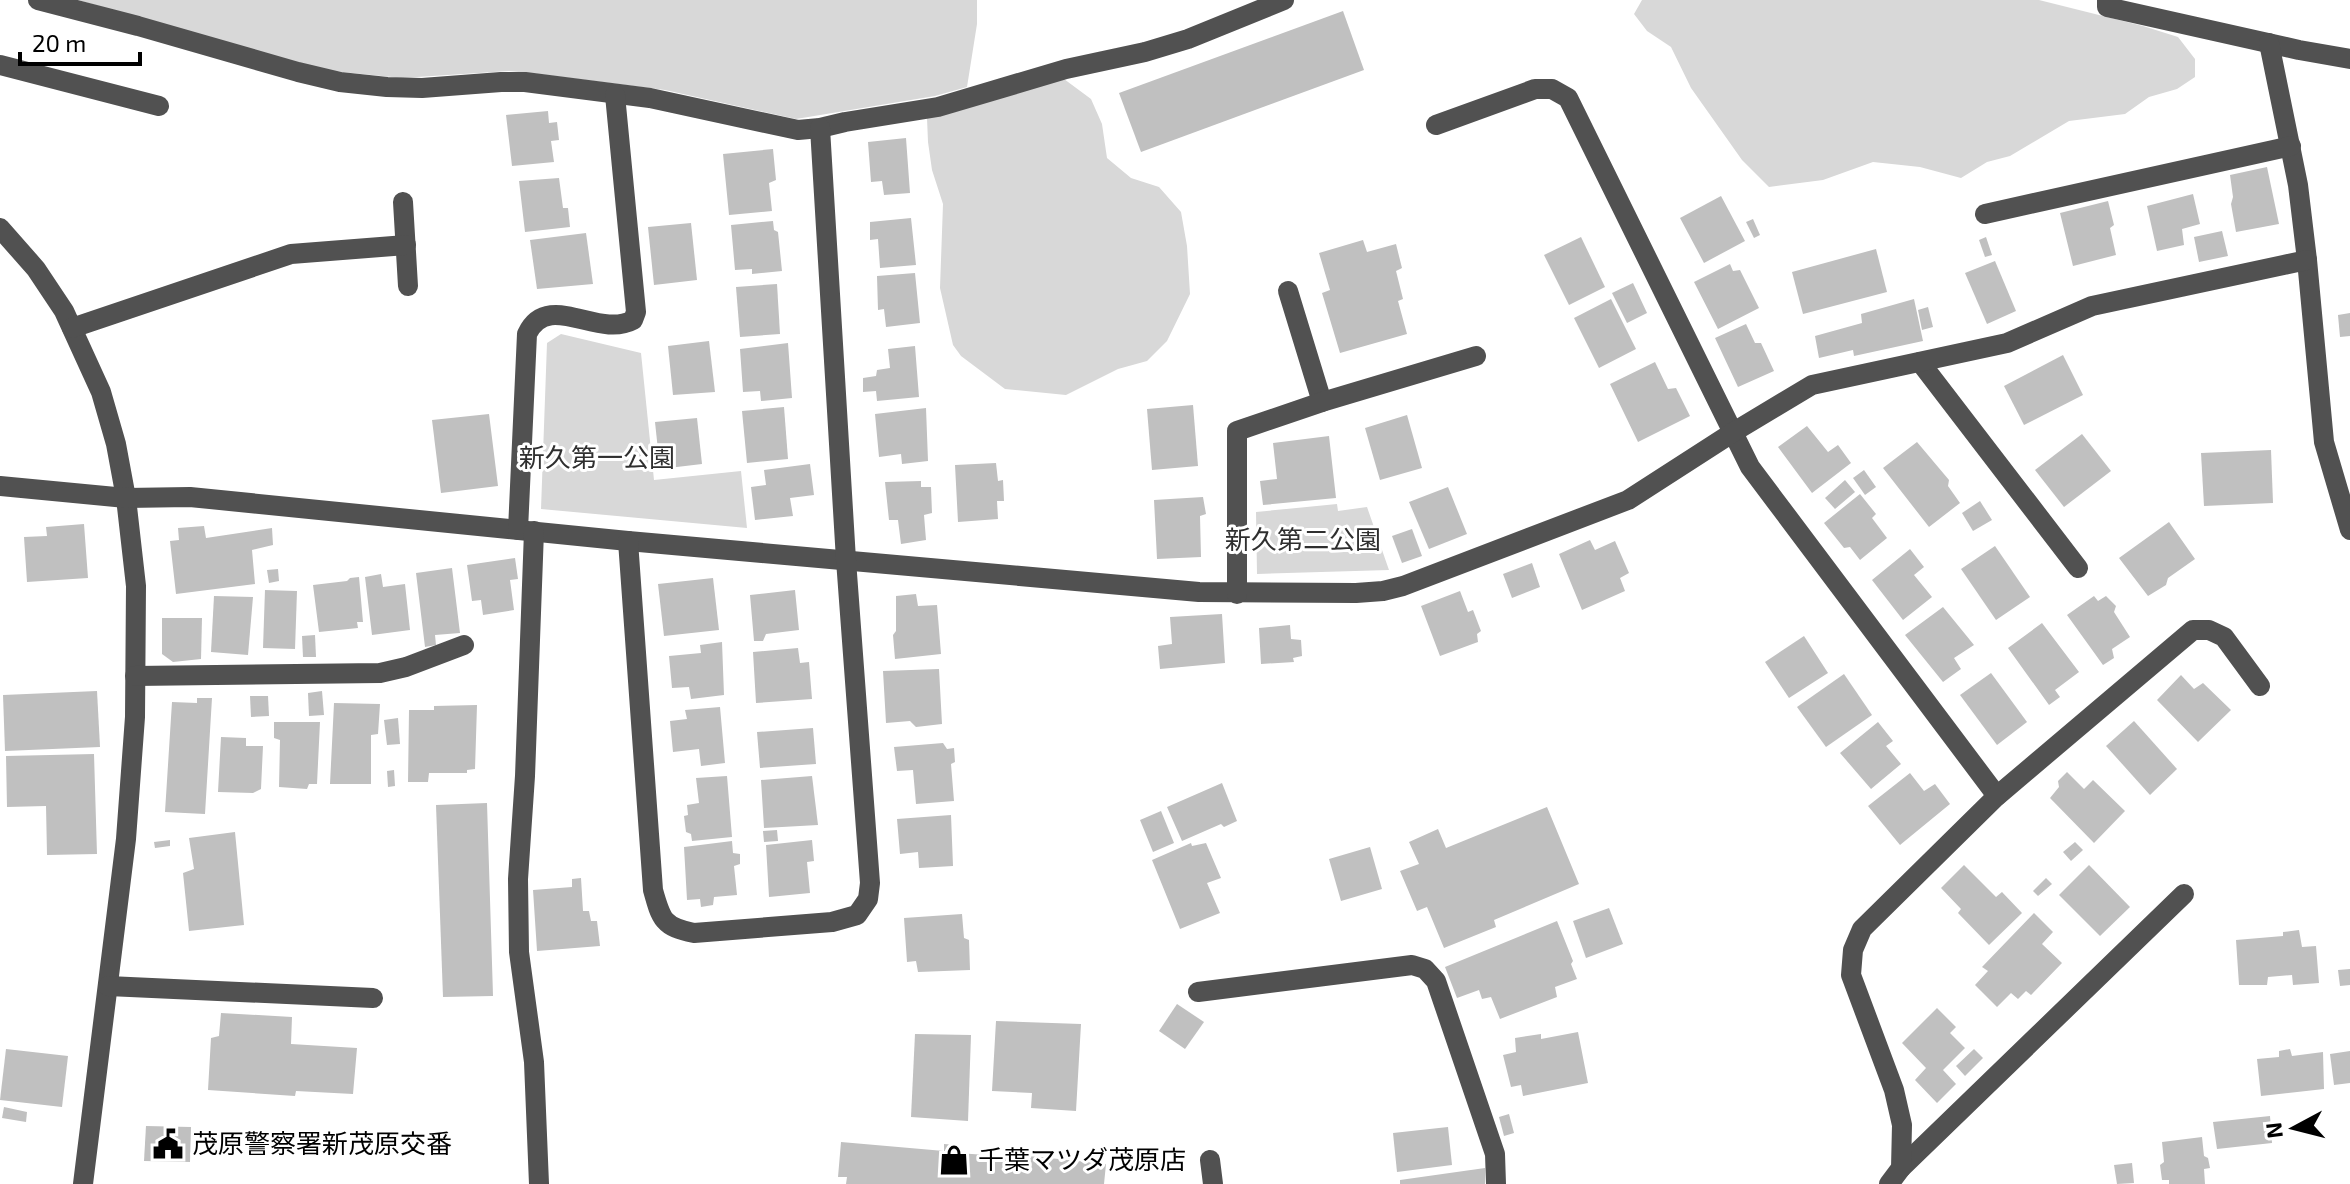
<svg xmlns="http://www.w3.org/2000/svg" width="2350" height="1184" font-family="'Exo 2','Noto Sans JP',sans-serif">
<rect width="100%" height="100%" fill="#fff"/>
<g fill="#d8d8d8">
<path d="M78 0H977V24L967 87 935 96 796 119 665 90 538 74 509 71 402 78 322 70Z"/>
<path d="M1642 0H2039L2143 26 2178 37 2195 59V77L2177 89 2149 97 2125 114 2069 121 2010 156 1987 162 1961 178 1920 167 1873 162 1823 180 1769 187 1742 160 1691 88 1671 47 1647 31 1634 14Z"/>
<path d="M1064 79 1091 99 1102 124 1107 158 1131 178 1159 187 1181 212 1187 246 1190 294 1167 341 1147 361 1118 369 1066 395 1005 389 961 356 953 345 940 288 943 204 932 170 928 142 927 118Z"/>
<path d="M561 334 641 353 654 480 741 471 747 528 541 509 547 343Z"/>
<path d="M1337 504 1338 511 1367 507 1389 570 1257 574 1256 512Z"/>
</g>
<g fill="#c0c0c0">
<path d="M1343 11 1364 70 1141 152 1119 93Z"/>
<path d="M548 111 549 123 557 122 559 140 551 141 554 162 512 166 506 115Z"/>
<path d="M906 138 910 193 884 195 882 181 871 182 868 142Z"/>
<path d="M773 149 776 180 769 183 772 211 729 215 723 154Z"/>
<path d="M2267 167 2279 224 2236 232 2231 204 2233 197 2230 175Z"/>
<path d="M559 178 563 208H568L570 227 525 232 519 181Z"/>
<path d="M2193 194 2200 224 2182 229 2184 245 2157 251 2147 206Z"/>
<path d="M1721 196 1745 241 1704 263 1680 218Z"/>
<path d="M2108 201 2114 225 2110 228 2116 255 2073 266 2060 213Z"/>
<path d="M911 218 916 265 880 268 878 239 870 240V222Z"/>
<path d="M1753 219 1760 235 1754 238 1746 222Z"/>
<path d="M773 221 774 230 778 232 782 271 752 274V269L735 270 731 225Z"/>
<path d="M691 223 697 280 654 285 648 227Z"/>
<path d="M2222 231 2228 256 2199 262 2194 237Z"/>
<path d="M586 233 593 284 537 289 530 240Z"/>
<path d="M1581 237 1605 287 1569 305 1544 255Z"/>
<path d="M1986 237 1992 255 1985 257 1979 240Z"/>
<path d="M1363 240 1367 252 1396 244 1402 268 1396 271 1403 299 1398 301 1407 334 1340 353 1322 293 1330 290 1319 253Z"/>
<path d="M1876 249 1887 292 1803 314 1792 272Z"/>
<path d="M1995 261 2016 311 1987 324 1965 273Z"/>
<path d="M1730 264 1733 271 1740 270 1759 308 1718 329 1694 282Z"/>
<path d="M915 273 920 323 886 327 884 309 878 310 877 276Z"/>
<path d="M1633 283 1647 313 1627 323 1612 293Z"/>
<path d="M777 284 780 334 740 337 736 287Z"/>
<path d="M1611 299 1636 349 1599 368 1574 318Z"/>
<path d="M1914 299 1923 341 1854 356 1853 350 1819 358 1815 336 1862 323 1861 314Z"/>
<path d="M1928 307 1933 327 1922 330 1918 310Z"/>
<path d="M2350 313V336L2340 337 2338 315Z"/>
<path d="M1746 324 1755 343H1761L1774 371 1738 387 1715 338Z"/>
<path d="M709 341 715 392 673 395 668 346Z"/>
<path d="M788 343 792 398 761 401 760 391 743 392 740 349Z"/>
<path d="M915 346 919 397 877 401 876 391 863 392V378L876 376 877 370 890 368 888 349Z"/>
<path d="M2063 355 2083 395 2024 425 2004 386Z"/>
<path d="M1655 362 1668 389 1676 388 1690 416 1638 442 1610 384Z"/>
<path d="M1193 405 1198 466 1152 470 1147 409Z"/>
<path d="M784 407 788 459 747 463 742 411Z"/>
<path d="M926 408 928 461 902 464 901 454 879 457 875 414Z"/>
<path d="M489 414 498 486 441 493 432 420Z"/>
<path d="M1407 415 1422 468 1380 480 1365 428Z"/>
<path d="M697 418 702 464 660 469 655 422Z"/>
<path d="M1807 426 1828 452 1838 445 1851 463 1812 493 1778 447Z"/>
<path d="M2082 434 2111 471 2064 507 2035 470Z"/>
<path d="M1329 436 1336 498 1263 505 1260 481 1277 479 1273 443Z"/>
<path d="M1917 442 1949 480 1948 486 1960 503 1929 527 1883 468Z"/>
<path d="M2271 450 2273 503 2204 506 2201 453Z"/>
<path d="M996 463 998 481 1003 480 1004 501H997L998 519 958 522 955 465Z"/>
<path d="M810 464 814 495 790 498 793 516 755 520 751 487 766 485 764 470Z"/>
<path d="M1864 470 1876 487 1865 495 1853 478Z"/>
<path d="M1845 480 1855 492 1835 509 1825 498Z"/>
<path d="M921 481V487H931L932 513 924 515 926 540 901 544 898 520H889L885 482Z"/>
<path d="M1448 487 1467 534 1429 549 1409 502Z"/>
<path d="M1860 494 1876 514 1872 518 1887 538 1860 560 1850 547 1844 548 1824 523Z"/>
<path d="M1203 497 1206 514 1200 516 1201 557 1157 559 1154 500Z"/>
<path d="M1980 501 1992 520 1973 531 1962 513Z"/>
<path d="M2169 522 2195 559 2168 578 2166 585 2148 596 2119 558Z"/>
<path d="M84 524 88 578 27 582 24 537 47 536 46 527Z"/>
<path d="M204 526 206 538 272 528 273 545 252 550 255 584 176 594 170 541 179 540 178 528Z"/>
<path d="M1412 529 1422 556 1402 563 1392 536Z"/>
<path d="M1590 540 1595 550 1615 541 1629 573 1620 578 1625 591 1582 610 1559 554Z"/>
<path d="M1995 546 2030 597 1996 620 1961 569Z"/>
<path d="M1910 549 1924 567 1914 575 1932 597 1903 620 1872 580Z"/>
<path d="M515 558 518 579 510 580 514 610 483 615 481 600 472 601 467 565Z"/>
<path d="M1532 563 1540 587 1512 598 1503 574Z"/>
<path d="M452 568 460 633 435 635 436 645 425 647 416 573Z"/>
<path d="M278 569 279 581 269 583 267 570Z"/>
<path d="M381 574 383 587 405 584 410 630 372 635 365 577Z"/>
<path d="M359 577 363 622H357L358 628 319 632 313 585 347 581 350 578Z"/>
<path d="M713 578 719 630 664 636 658 584Z"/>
<path d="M265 590 297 591 295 649 263 648Z"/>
<path d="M795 590 799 630 766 634 763 641H754L750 595Z"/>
<path d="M1460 591 1468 612 1473 610 1481 631 1477 634 1478 642 1440 656 1421 606Z"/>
<path d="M916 594 918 606 937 605 941 654 895 659 893 635 896 631V596Z"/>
<path d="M214 596 253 597 248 655 211 652Z"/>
<path d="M2094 596 2098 601 2106 596 2116 606 2114 612 2130 637 2112 649 2114 658 2103 665 2067 615Z"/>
<path d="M1943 607 1974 645 1954 658 1961 669 1943 682 1905 635Z"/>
<path d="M1222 614 1225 663 1160 669 1158 646 1172 644 1170 617Z"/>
<path d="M162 618H202L201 659 173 662 162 654Z"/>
<path d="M2042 623 2079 672 2055 690 2060 697 2049 705 2008 648Z"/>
<path d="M1290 625 1291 639 1301 640 1302 656 1293 658 1294 662 1261 664 1259 628Z"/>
<path d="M315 635 316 657H303L302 636Z"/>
<path d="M1804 636 1828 673 1789 698 1765 662Z"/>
<path d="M722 642 724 695 691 699 689 687 672 688 669 656 701 653 700 645Z"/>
<path d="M798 648 800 663 809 662 812 699 756 703 753 652Z"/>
<path d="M939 669 942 724 916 727 910 721 886 723 883 671Z"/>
<path d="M1991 673 2027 722 1997 745 1960 695Z"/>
<path d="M1844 674 1872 715 1826 747 1797 707Z"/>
<path d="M2181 675 2194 689 2203 683 2231 710 2198 742 2157 700Z"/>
<path d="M97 691 100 747 5 751 3 695Z"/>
<path d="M322 691 324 715 309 716 308 693Z"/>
<path d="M250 696H268L269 716 251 717Z"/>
<path d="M197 698H212L205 814 165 812 172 702 197 703Z"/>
<path d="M334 703 380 704 378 734 371 735V784H330Z"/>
<path d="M477 705 475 769 467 770V773H429L428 782H408L409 710H434V706Z"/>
<path d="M720 707 725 763 701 766 699 749 673 752 670 721 687 719 685 710Z"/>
<path d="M398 718 400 744 387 745 384 720Z"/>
<path d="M2134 721 2177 769 2150 795 2106 746Z"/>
<path d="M274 722H320L317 784H309L307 789 279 787 280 740 274 738Z"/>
<path d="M1878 722 1893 741 1886 746 1901 764 1871 789 1840 753Z"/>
<path d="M813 728 816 764 760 768 757 732Z"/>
<path d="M221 737 246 738V746H263L261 789 253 793 218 792Z"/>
<path d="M943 743 947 749 954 748 955 762 951 764 954 801 916 804 913 770 897 771 894 747Z"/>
<path d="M94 754 97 854 47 855 46 806 7 807 6 756Z"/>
<path d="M394 770 395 786 388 787 387 771Z"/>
<path d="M2067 772 2084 789 2093 780 2125 811 2094 843 2050 798 2059 787 2058 781Z"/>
<path d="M1910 773 1924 791 1935 784 1950 804 1900 845 1868 806Z"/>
<path d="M727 776 732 837 692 841 691 834 686 832 684 816 688 815 687 805 699 803 696 778Z"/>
<path d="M812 776 818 825 764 828 761 780Z"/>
<path d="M1222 783 1237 821 1224 827 1221 824 1182 841 1167 807Z"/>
<path d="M487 803 493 996 443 997 436 805Z"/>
<path d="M1547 807 1579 884 1494 920 1496 927 1444 948 1427 907 1417 911 1400 871 1419 864 1409 842 1438 829 1446 848Z"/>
<path d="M1161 811 1174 843 1153 852 1140 820Z"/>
<path d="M951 815 953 866 919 868 918 852 900 854 897 819Z"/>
<path d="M777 830 778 841 764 842 763 831Z"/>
<path d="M235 832 244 925 189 931 183 873 194 869 189 838Z"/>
<path d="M170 840V846L155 848 154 842Z"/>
<path d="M812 840 814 861 807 862 810 893 769 897 766 845Z"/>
<path d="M732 841 733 853 740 854V864L734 866 737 895 714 897 713 905 701 907 700 899 687 900 684 847Z"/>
<path d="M2075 842 2083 850 2071 861 2063 852Z"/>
<path d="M1191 843 1192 846 1206 843 1221 878 1207 883 1220 913 1180 929 1152 860Z"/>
<path d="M1370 847 1382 889 1341 901 1329 859Z"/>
<path d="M1964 865 1996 897 2002 892 2022 913 1989 945 1958 913 1961 909 1941 888Z"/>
<path d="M2089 865 2130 907 2100 936 2059 895Z"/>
<path d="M581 878 583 911H589L591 921H597L600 946 537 951 533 890 572 887V879Z"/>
<path d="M2046 878 2052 884 2038 896 2033 891Z"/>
<path d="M1609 908 1623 944 1586 958 1573 921Z"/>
<path d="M2034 913 2053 932 2042 944 2062 963 2031 995 2026 991 2018 999 2011 993 1997 1007 1975 985 1988 971 1982 967Z"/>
<path d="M962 914 964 938 969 940 970 970 918 972 916 961 907 962 904 918Z"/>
<path d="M1557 921 1573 961 1571 964 1577 979 1555 987 1557 997 1500 1019 1491 997 1482 999 1479 990 1457 998 1445 967Z"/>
<path d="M2299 930 2302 947 2316 946 2319 983 2293 985 2292 975 2268 977 2267 985H2239L2236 940 2283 936V932Z"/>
<path d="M2350 969V985L2340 986 2338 970Z"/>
<path d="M1177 1004 1204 1022 1185 1049 1159 1031Z"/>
<path d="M1937 1008 1956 1027 1950 1033 1965 1048 1943 1070 1956 1084 1937 1103 1915 1080 1926 1068 1902 1043Z"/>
<path d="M221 1013 292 1017 291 1044 357 1048 353 1094 296 1091 295 1096 208 1090 211 1038 219 1036Z"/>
<path d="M996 1021 1081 1024 1076 1111 1031 1108 1032 1093 992 1091Z"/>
<path d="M1578 1032 1588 1083 1523 1096 1521 1085 1511 1087 1503 1055 1516 1052 1515 1038 1541 1034V1039Z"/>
<path d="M915 1034 971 1035 968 1121 911 1117Z"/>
<path d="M6 1049 68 1056 62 1107 0 1100Z"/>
<path d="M1974 1049 1983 1058 1965 1076 1956 1066Z"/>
<path d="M2290 1049 2292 1056 2323 1052 2324 1089 2261 1096 2257 1059 2279 1057V1051Z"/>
<path d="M2350 1051V1083L2334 1085 2330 1054Z"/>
<path d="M4 1107 27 1112 26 1122 2 1118Z"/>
<path d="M1509 1114 1514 1133 1504 1136 1499 1117Z"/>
<path d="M2270 1116 2272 1143 2217 1149 2213 1122Z"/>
<path d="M146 1126 191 1127 190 1162 144 1161Z"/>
<path d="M1448 1127 1452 1165 1397 1172 1393 1133Z"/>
<path d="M2202 1137 2204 1156 2208 1158 2210 1168 2204 1169 2205 1184H2169V1180H2162L2160 1165 2164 1162 2162 1142Z"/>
<path d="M841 1142 944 1151V1144L957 1145 958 1153 1000 1156 1011 1154 1106 1164 1104 1184H846L847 1177H838Z"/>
<path d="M2132 1163 2134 1183 2117 1184 2114 1165Z"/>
<path d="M1485 1168V1184H1400V1180Z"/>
</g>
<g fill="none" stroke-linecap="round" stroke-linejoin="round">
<g stroke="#515151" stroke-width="20">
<path d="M38 0 138 26 298 72 340 82 387 87 422 88 501 82H525L650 98 798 130 820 128 845 122 938 107 1066 69 1145 52 1188 39 1284 0"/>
<path d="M2107 0V7L2299 50 2350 59"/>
<path d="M2269 43 2298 185 2307 260 2324 442 2350 530"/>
<path d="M0 65 159 106"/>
<path d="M1436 125 1535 89H1552L1568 98 1750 467 1997 796"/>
<path d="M403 202 408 286"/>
<path d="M1985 214 2291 146"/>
<path d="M0 228 36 269 64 311 101 392 116 444 126 498 136 586 135 717 126 839 83 1184"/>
<path d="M1288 291 1322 402"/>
<path d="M72 328 291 254 406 245"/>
<path d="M1920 362 2078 568"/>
<path d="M0 486 126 498 190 497 628 541 1199 592 1356 593 1383 591 1403 586 1628 500 1732 433 1812 385 2007 343 2092 306 2307 260"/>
<path d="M518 530 527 334C548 290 598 339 633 320L636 312 615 95"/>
<path d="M534 531 525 776 518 879 519 952 534 1062 539 1184"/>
<path d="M628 541 653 890C661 919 663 927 694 933L832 922 857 915 868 899 870 883 846 560 820 128"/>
<path d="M1237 594V431L1322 402 1476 356"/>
<path d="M135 676 380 673 406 667 464 645"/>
<path d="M108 986 373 998"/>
<path d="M1198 992 1412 965 1425 969 1436 981 1495 1154 1496 1184"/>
<path d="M1210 1160 1213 1184"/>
<path d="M1901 1168 2184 894"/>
<path d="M1889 1184 1901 1168 1902 1125 1894 1090 1851 975 1853 950 1862 929 1997 796 2193 630H2209L2224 637 2260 686"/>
</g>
</g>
<defs>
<g id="civic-bare" transform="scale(2.4)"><path d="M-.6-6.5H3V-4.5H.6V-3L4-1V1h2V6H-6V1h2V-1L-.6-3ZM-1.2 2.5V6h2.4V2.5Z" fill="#000" stroke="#fff" stroke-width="2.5" paint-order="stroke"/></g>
<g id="shop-bare" transform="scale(2.4)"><path d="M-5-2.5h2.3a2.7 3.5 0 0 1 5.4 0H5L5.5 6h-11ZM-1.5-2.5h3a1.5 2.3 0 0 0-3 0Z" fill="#000" stroke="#fff" stroke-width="2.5" paint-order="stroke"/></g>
</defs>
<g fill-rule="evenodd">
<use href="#civic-bare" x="168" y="1144"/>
<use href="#shop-bare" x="954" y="1160"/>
</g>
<g text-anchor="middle" stroke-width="6" stroke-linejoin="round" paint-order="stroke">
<g font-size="26" fill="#2f2f2f" stroke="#fff">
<text x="597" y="467">新久第一公園</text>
<text x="1303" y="549">新久第二公園</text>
</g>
<g font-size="26" fill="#000" stroke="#fff" text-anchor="start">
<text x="192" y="1153">茂原警察署新茂原交番</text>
<text x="978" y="1169">千葉マツダ茂原店</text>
</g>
</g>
<g transform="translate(2294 1128) rotate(263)" stroke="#ffffff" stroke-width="6" paint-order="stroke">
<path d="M0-6L14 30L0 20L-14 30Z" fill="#000000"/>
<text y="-12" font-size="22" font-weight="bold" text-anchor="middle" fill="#000000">N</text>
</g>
<path d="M20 52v12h120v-12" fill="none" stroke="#000000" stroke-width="4"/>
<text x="32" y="52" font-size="24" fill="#000000" stroke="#ffffff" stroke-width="6" paint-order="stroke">20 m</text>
</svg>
